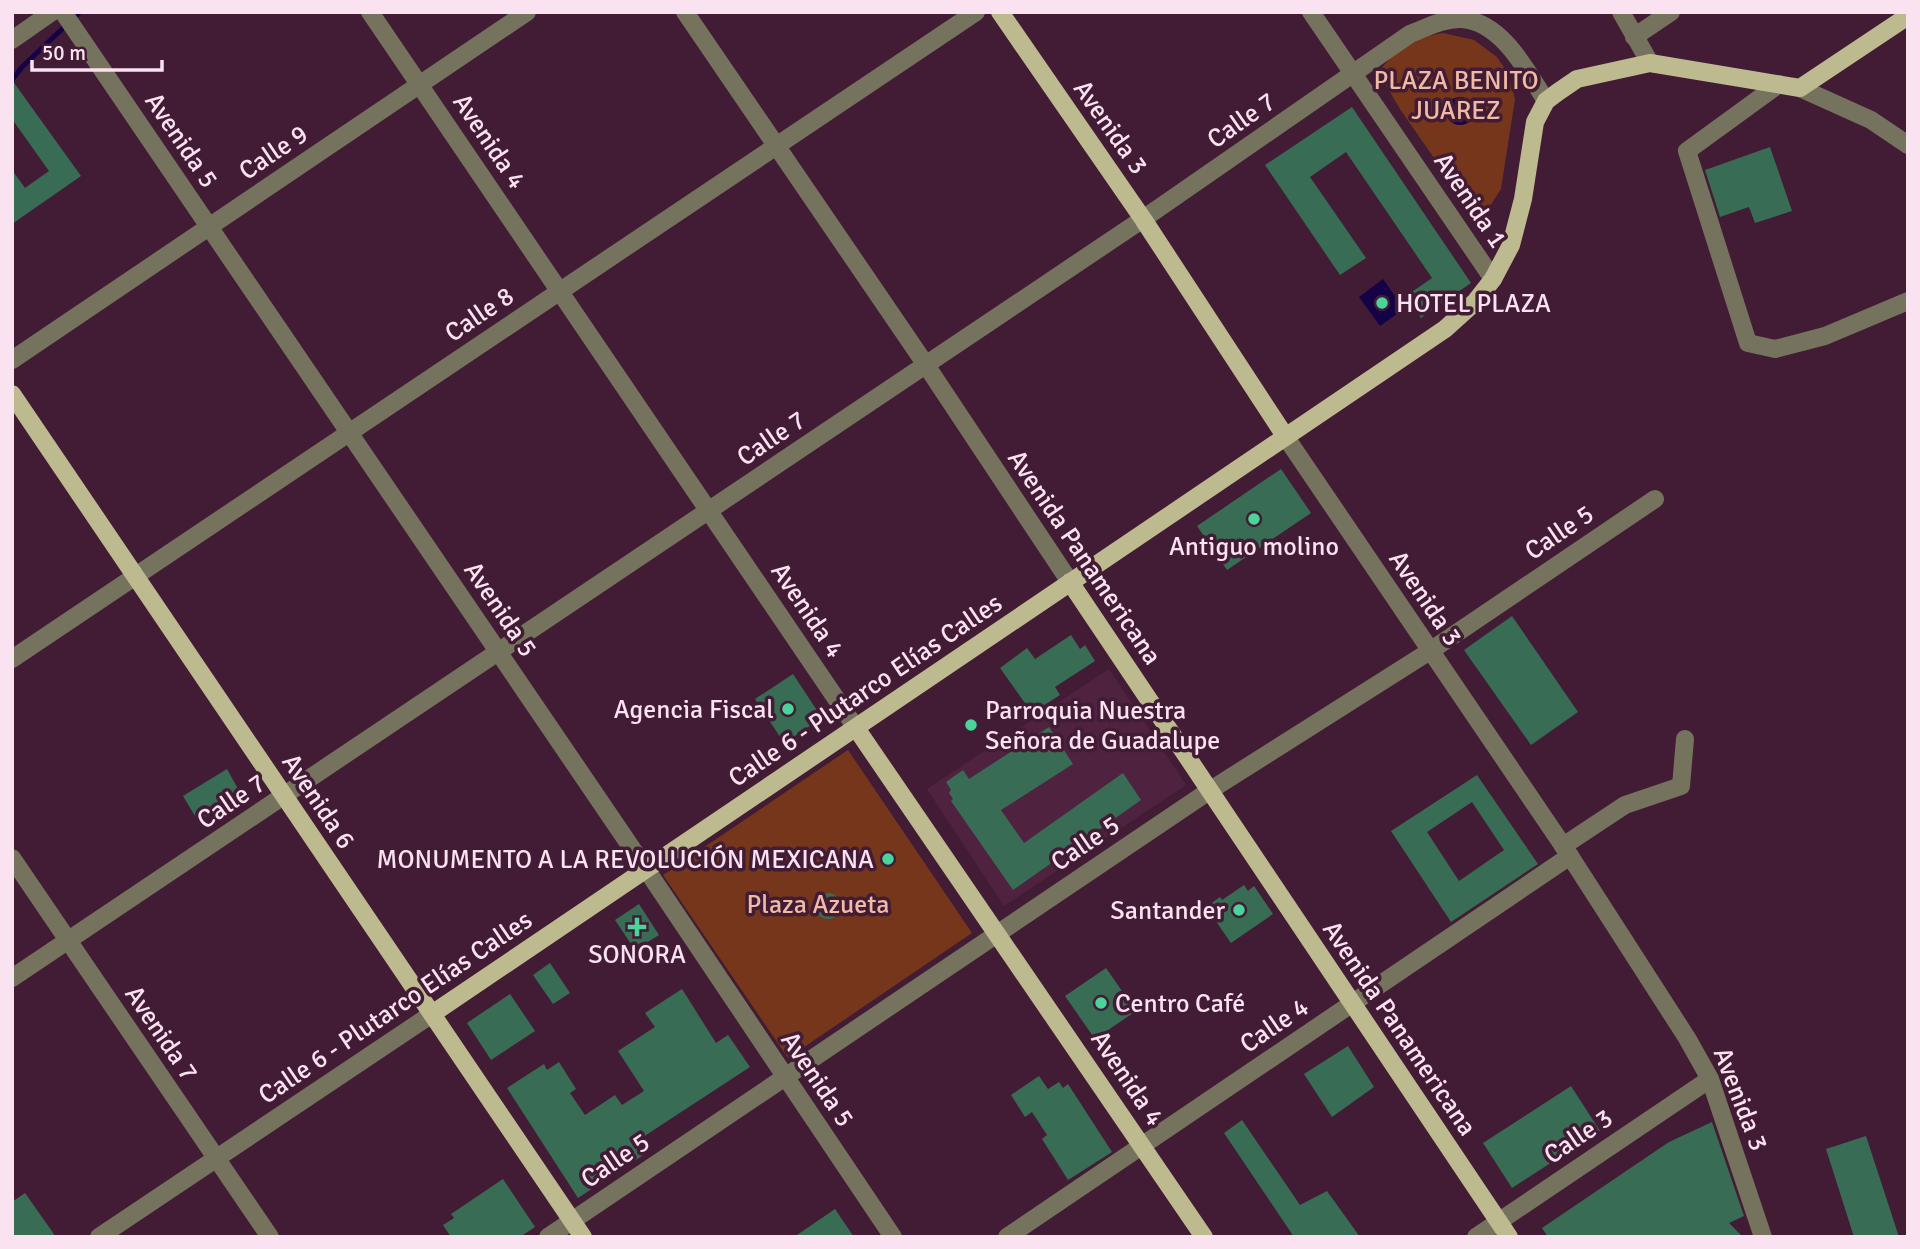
<svg xmlns="http://www.w3.org/2000/svg" width="1920" height="1249" font-family="Signika,sans-serif">
<rect width="100%" height="100%" fill="#421c34"/>
<path fill="#4f2340" d="M1109 669 1186 785 1004 906 927 789Z"/>
<g fill="#75361b">
<path d="M1443 33 1474 40 1497 57 1509 75 1515 99 1501 189 1479 223 1400 109 1378 72C1398 48 1412 38 1443 33Z"/>
<path d="M848 750 972 933 788 1058 663 875Z"/>
</g>
<g fill="#140146">
<circle cx="1460" cy="111" r="14"/>
<path d="M1383 279 1404 309 1380 326 1359 297Z"/>
</g>
<g fill="none" stroke-linecap="round" stroke-linejoin="round">
<path stroke="#140146" stroke-width="5" d="M12 80 22 67 80 12"/>
</g>
<g fill="#396c54" fill-rule="evenodd">
<path d="M12 80 81 176 12 224V170L25 188 49 171 12 119Z"/>
<path d="M1352 107 1471 283 1421 318 1406 296 1432 278 1346 152 1310 177 1366 258 1340 275 1265 165Z"/>
<path d="M1770 147 1792 211 1755 223 1749 207 1720 217 1705 170Z"/>
<path d="M1281 469 1311 513 1227 570 1197 526Z"/>
<path d="M1512 616 1578 712 1531 745 1464 650Z"/>
<path d="M1071 635 1080 649 1085 645 1095 661 1055 687 1060 695 1032 713 1000 668 1027 648 1035 659Z"/>
<path d="M793 674 822 718 784 743 755 699Z"/>
<path d="M1049 727 1073 764 1001 810 1024 843 1123 773 1141 800 1013 890 951 801 953 799 949 793 951 790 946 782 963 770 969 779Z"/>
<path d="M227 769 238 789 236 798 198 821 183 796Z"/>
<path d="M1477 775 1538 864 1451 922 1391 831ZM1472 802 1504 850 1459 881 1427 832Z"/>
<path d="M1244 885 1248 891 1254 886 1273 914 1231 943 1206 907 1220 897 1222 900Z"/>
<circle cx="828" cy="906" r="13"/>
<path d="M639 904 659 935 635 950 615 920Z"/>
<path d="M550 963 570 993 553 1004 533 975Z"/>
<path d="M1106 968 1136 1011 1095 1039 1065 996Z"/>
<path d="M682 989 716 1043 728 1035 750 1067 643 1137 651 1150 578 1198 507 1088 544 1064 547 1070 559 1062 576 1089 570 1093 585 1115 615 1095 622 1105 644 1091 618 1051 655 1027 645 1013Z"/>
<path d="M510 994 535 1031 491 1060 467 1023Z"/>
<path d="M1348 1046 1374 1087 1332 1117 1304 1074Z"/>
<path d="M1039 1076 1048 1089 1059 1082 1063 1088 1068 1084 1112 1152 1068 1180 1042 1139 1047 1135 1032 1112 1025 1117 1011 1095Z"/>
<path d="M1571 1086 1600 1131 1512 1188 1483 1143Z"/>
<path d="M1242 1120 1300 1205 1327 1191 1360 1237H1294L1224 1133Z"/>
<path d="M1712 1122 1744 1216 1729 1223 1743 1237H1548L1542 1228 1669 1142Z"/>
<path d="M1866 1136 1899 1237H1854L1826 1149Z"/>
<path d="M503 1179 535 1227 520 1237H451L443 1225 454 1218 451 1214Z"/>
<path d="M25 1193 56 1237H12V1202Z"/>
<path d="M835 1209 854 1237H794Z"/>
</g>
<g fill="none" stroke-linecap="round" stroke-linejoin="round">
<g stroke="#75735e" stroke-width="18">
<path d="M63 12 646 869 893 1237"/>
<path d="M370 12 856 728"/>
<path d="M685 12 926 365 1070 582"/>
<path d="M1311 12 1493 279"/>
<path d="M1621 12 1650 63"/>
<path d="M1634 37 1671 12"/>
<path d="M12 40 52 12"/>
<path d="M1779 84 1687 151 1748 343 1775 349 1825 336 1908 301"/>
<path d="M1800 88 1871 120 1908 145"/>
<path d="M12 360 527 12"/>
<path d="M1285 436 1570 856 1687 1038 1710 1079 1763 1237"/>
<path d="M12 659 976 12"/>
<path d="M1563 846 1625 805 1681 786 1685 739"/>
<path d="M12 858 270 1237"/>
<path d="M12 978 1143 219 1410 34C1426 28 1444 18 1462 19 1502 22 1527 71 1546 101"/>
<path d="M99 1237 432 1014"/>
<path d="M548 1237 1209 791 1430 651 1655 499"/>
<path d="M1007 1237 1570 856"/>
<path d="M1476 1237 1710 1079"/>
</g>
<g stroke="#beba90" stroke-width="18">
<path d="M1000 12 1143 219 1285 436"/>
<path d="M12 394 583 1237"/>
<path d="M1070 582 1509 1237"/>
<path d="M856 728 1204 1237"/>
<path d="M432 1014 1445 329 1475 302 1493 279 1511 245 1523 199 1535 122 1546 101 1558 92 1577 79 1650 63 1800 88 1908 16"/>
</g>
</g>
<g fill="#4ad49c" stroke="#421c34" stroke-width="2.5">
<circle cx="1382" cy="303" r="7"/>
<circle cx="1254" cy="519" r="7"/>
<circle cx="788" cy="709" r="7"/>
<circle cx="971" cy="725" r="7"/>
<circle cx="888" cy="859" r="7"/>
<circle cx="1239" cy="910" r="7"/>
<path d="M633.5 916.5h7v7h7v7h-7v7h-7v-7h-7v-7h7z"/>
<circle cx="1101" cy="1003" r="7"/>
</g>
<g text-anchor="middle" stroke-width="7" stroke-linejoin="round" paint-order="stroke">
<g font-size="26" fill="#f0bba5" stroke="#421c34">
<text x="1456" y="89">PLAZA BENITO<tspan x="1456" dy="30">JUAREZ</tspan></text>
<text x="818" y="913">Plaza Azueta</text>
</g>
<g font-size="26" fill="#fbe2f0" stroke="#421c34">
<text transform="translate(1241 120) rotate(-35)" y="9">Calle 7</text>
<text transform="translate(1111 127) rotate(55)" y="9">Avenida 3</text>
<text transform="translate(182 140) rotate(56)" y="9">Avenida 5</text>
<text transform="translate(490 141) rotate(56)" y="9">Avenida 4</text>
<text transform="translate(273 152) rotate(-34)" y="9">Calle 9</text>
<text transform="translate(1471 200) rotate(56)" y="9">Avenida 1</text>
<text transform="translate(479 314) rotate(-34)" y="9">Calle 8</text>
<text transform="translate(771 438) rotate(-34)" y="9">Calle 7</text>
<text transform="translate(1559 532) rotate(-34)" y="9">Calle 5</text>
<text transform="translate(1085 557) rotate(56)" y="9">Avenida Panamericana</text>
<text transform="translate(1426 598) rotate(56)" y="9">Avenida 3</text>
<text transform="translate(501 609) rotate(56)" y="9">Avenida 5</text>
<text transform="translate(808 610) rotate(56)" y="9">Avenida 4</text>
<text transform="translate(865 690) rotate(-34)" y="9">Calle 6 - Plutarco Elías Calles</text>
<text transform="translate(231 801) rotate(-34)" y="9">Calle 7</text>
<text transform="translate(319 801) rotate(56)" y="9">Avenida 6</text>
<text transform="translate(1085 843) rotate(-34)" y="9">Calle 5</text>
<text transform="translate(395 1007) rotate(-34)" y="9">Calle 6 - Plutarco Elías Calles</text>
<text transform="translate(1274 1025) rotate(-34)" y="9">Calle 4</text>
<text transform="translate(1400 1028) rotate(56)" y="9">Avenida Panamericana</text>
<text transform="translate(162 1033) rotate(56)" y="9">Avenida 7</text>
<text transform="translate(1128 1078) rotate(56)" y="9">Avenida 4</text>
<text transform="translate(818 1079) rotate(56)" y="9">Avenida 5</text>
<text transform="translate(1741 1099) rotate(69)" y="9">Avenida 3</text>
<text transform="translate(1578 1136) rotate(-34)" y="9">Calle 3</text>
<text transform="translate(615 1160) rotate(-34)" y="9">Calle 5</text>
</g>
<g font-size="26" fill="#fbe2f0" stroke="#421c34" text-anchor="start">
<text x="1396" y="312">HOTEL PLAZA</text>
<text x="1254" y="555" text-anchor="middle">Antiguo molino</text>
<text x="774" y="718" text-anchor="end">Agencia Fiscal</text>
<text x="985" y="719">Parroquia Nuestra<tspan x="985" dy="30">Señora de Guadalupe</tspan></text>
<text x="874" y="868" text-anchor="end">MONUMENTO A LA REVOLUCIÓN MEXICANA</text>
<text x="1225" y="919" text-anchor="end">Santander</text>
<text x="637" y="963" text-anchor="middle">SONORA</text>
<text x="1115" y="1012">Centro Café</text>
</g>
</g>
<rect width="1920" height="1249" fill="none" stroke="#fbe2f0" stroke-width="28"/>
<path d="M32 60v10h130v-10" fill="none" stroke="#fbe2f0" stroke-width="3.5"/>
<text x="42" y="60" font-size="21" fill="#fbe2f0" stroke="#421c34" stroke-width="5" paint-order="stroke">50 m</text>
</svg>
